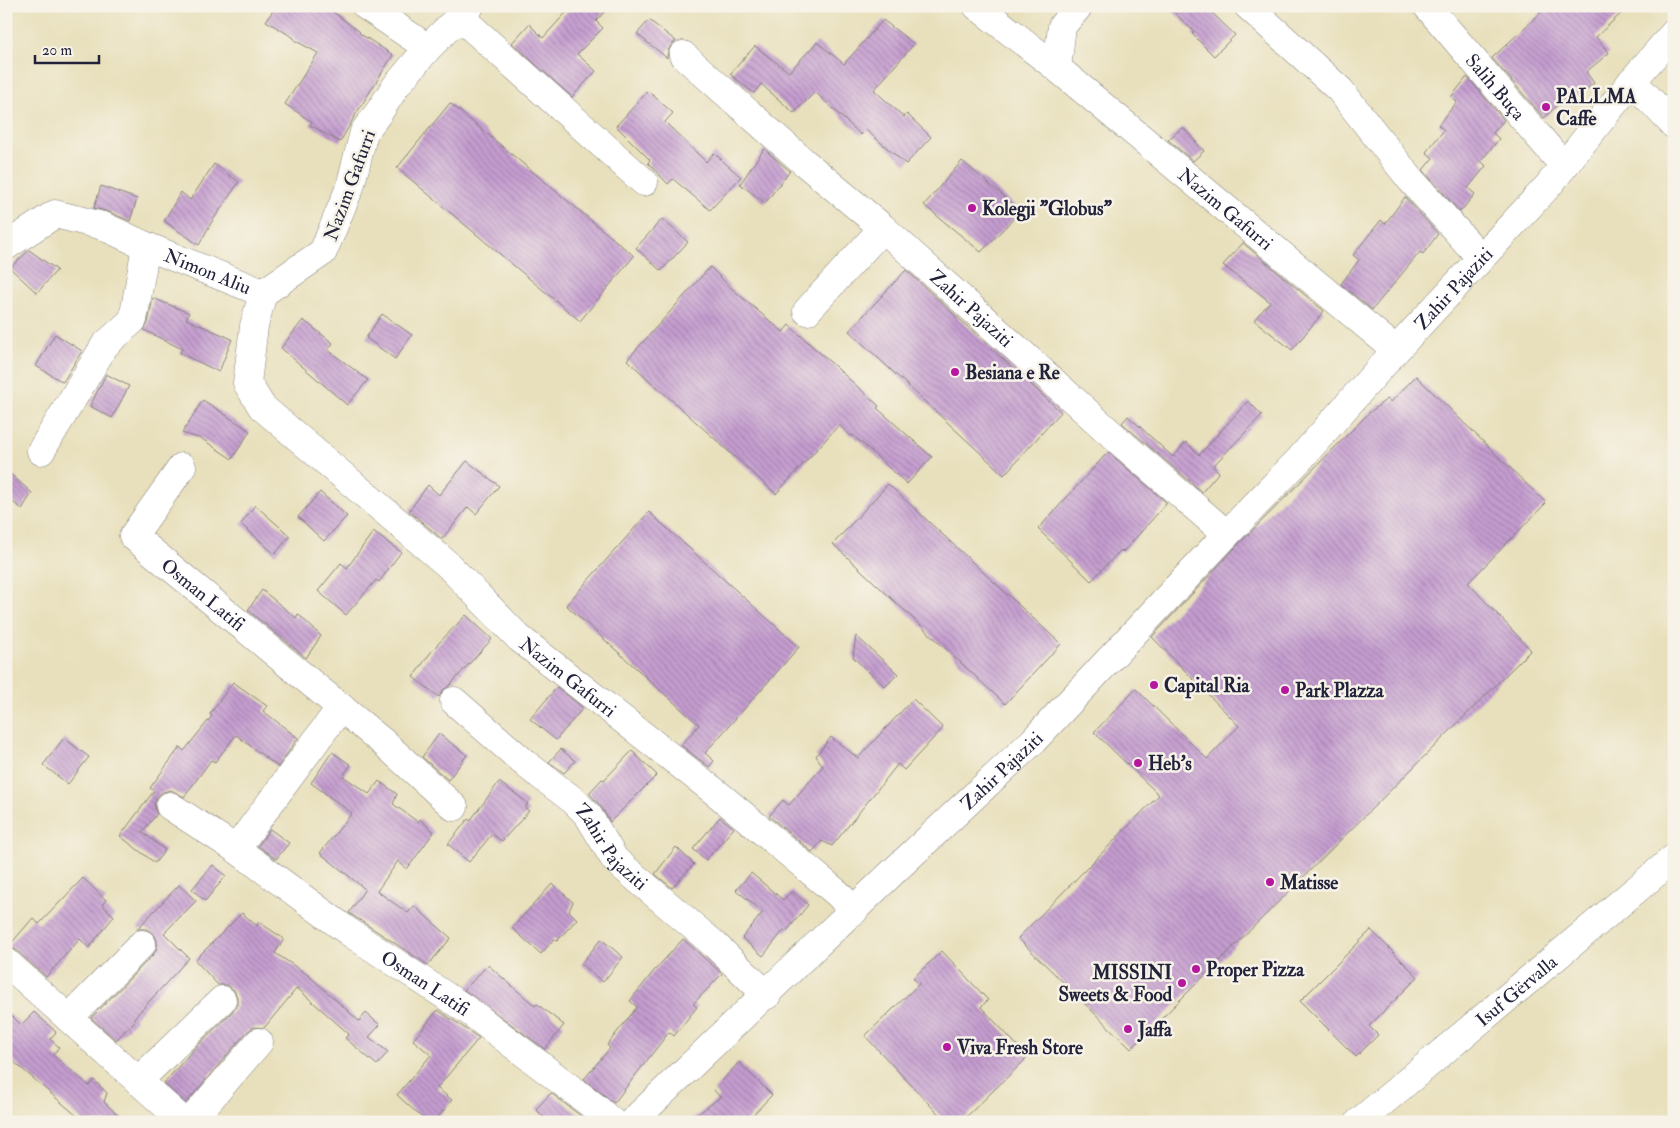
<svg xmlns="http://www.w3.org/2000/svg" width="1680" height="1128" font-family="'IM FELL Double Pica',serif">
<defs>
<pattern id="building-back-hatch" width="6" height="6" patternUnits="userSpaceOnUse" patternTransform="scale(1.25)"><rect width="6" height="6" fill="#c59dd0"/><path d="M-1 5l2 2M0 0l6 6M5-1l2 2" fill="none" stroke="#a080aa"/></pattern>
</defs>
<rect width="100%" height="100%" fill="#f7f3e8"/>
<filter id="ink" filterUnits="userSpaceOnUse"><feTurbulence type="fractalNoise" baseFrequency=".02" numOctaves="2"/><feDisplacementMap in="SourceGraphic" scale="10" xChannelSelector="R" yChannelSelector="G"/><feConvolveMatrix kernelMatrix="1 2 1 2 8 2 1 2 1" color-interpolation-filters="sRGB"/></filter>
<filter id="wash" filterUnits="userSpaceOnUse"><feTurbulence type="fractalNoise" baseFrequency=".0096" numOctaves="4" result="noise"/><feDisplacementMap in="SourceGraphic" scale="20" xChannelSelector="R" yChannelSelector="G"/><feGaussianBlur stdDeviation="1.12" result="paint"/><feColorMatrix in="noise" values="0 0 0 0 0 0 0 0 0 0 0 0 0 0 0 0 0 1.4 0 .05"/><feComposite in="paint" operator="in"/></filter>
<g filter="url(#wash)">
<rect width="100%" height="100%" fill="#e8e0bc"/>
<g id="blocks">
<g fill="url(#building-back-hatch)">
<path d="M276 6H325L360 32 359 33 393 55 356 114 340 142 310 125 312 122 285 104 318 53 294 40V38L266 21Z"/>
<path d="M572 6H610L596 21 603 28 577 54 596 71 572 97 512 43 529 24 543 38Z"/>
<path d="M1168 6H1205L1235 35 1214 56 1192 34 1194 32Z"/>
<path d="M1548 6H1629L1596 37 1609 53 1586 72 1594 83 1571 102 1565 98 1544 118 1492 58Z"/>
<path d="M649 20 676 41 671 45 668 51 667 58 637 34Z"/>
<path d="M883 20 914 44 874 90 904 117 907 114 931 137 906 164 866 130 861 135 815 92 794 113 761 84 754 93 730 74 755 46 789 72 817 42 844 64Z"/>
<path d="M1467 77 1504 120 1493 133 1499 139 1481 161 1486 166 1468 188 1475 194 1460 212 1423 170 1433 158 1426 152 1444 130 1438 125 1457 102 1451 97Z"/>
<path d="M648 91 673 113 665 122 706 162 714 153 741 177 710 210 673 179 668 184 648 163 650 160 616 126Z"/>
<path d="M450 103 634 256 580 321 397 168Z"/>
<path d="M1183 127 1204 151 1193 161 1168 140Z"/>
<path d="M764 149 790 171 765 203 740 184Z"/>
<path d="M962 161 1021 211 981 252 924 205Z"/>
<path d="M214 164 239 182 211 223 199 245 164 221 181 192 190 200Z"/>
<path d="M101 186 137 199 130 221 109 212 94 208Z"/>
<path d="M1405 197 1438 234 1423 254 1420 252 1372 310 1341 284 1359 260 1353 255 1381 220 1385 224Z"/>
<path d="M662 219 688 242 661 271 636 248Z"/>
<path d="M1243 243 1324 311 1292 350 1254 320 1270 302 1223 265Z"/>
<path d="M29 250 57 270 37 293 10 268Z"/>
<path d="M710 267 731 288 783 332 789 325 879 406 877 408 932 457 907 484 853 435 851 436 839 425 776 494 627 360Z"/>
<path d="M906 270 1061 412 1004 475 849 331Z"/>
<path d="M153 298 189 313 186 319 232 339 219 372 180 353 182 349 144 330 148 323Z"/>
<path d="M382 314 412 335 395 359 366 338Z"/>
<path d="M303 320 333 343 328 350 368 380 347 405 281 348Z"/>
<path d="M55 334 82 351 63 382 36 366Z"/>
<path d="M106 374 129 386 112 418 90 406Z"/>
<path d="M1416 376 1546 503 1468 583 1531 650 1131 1049 1018 938 1159 795 1094 732 1136 689 1207 759 1239 726 1152 637 1234 549 1370 412 1387 399 1391 402Z"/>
<path d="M203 400 250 431 232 459 202 439 182 433Z"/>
<path d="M1248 401 1262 415 1213 466 1219 472 1202 492 1122 423 1128 416 1173 457 1186 442 1199 455Z"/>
<path d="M1108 452 1167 503 1123 552 1121 550 1091 581 1038 529Z"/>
<path d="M467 461 499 486 476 514 468 507 442 539 409 511 428 485 439 495Z"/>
<path d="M6 470 32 493 22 509 6 497Z"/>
<path d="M888 484 1061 644 1005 704 833 544Z"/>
<path d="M320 492 347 516 324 541 298 517Z"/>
<path d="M255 505 290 536 275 554 241 524Z"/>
<path d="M649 512 799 647 705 753 714 761 709 767 681 745 699 725 566 605Z"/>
<path d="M373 532 401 552 379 582 376 580 346 615 318 591 341 563 347 568Z"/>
<path d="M262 590 296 618 298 614 321 636 306 658 248 610Z"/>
<path d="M466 615 492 639 449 686 443 690 439 697 413 677 434 648Z"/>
<path d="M856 636 898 674 885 687 853 657Z"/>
<path d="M233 682 267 706 263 711 298 738 278 767 236 735 215 762 211 760 184 797 171 790 163 792 157 797 154 805 157 814 142 832 165 850 155 863 120 836 154 791 150 788 180 747 184 751 212 716 210 714Z"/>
<path d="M557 687 583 708 556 740 530 719Z"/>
<path d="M913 699 943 728 904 770 898 764 832 846 822 841 812 852 769 816 783 800 789 805 823 766 816 756 831 737 858 758Z"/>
<path d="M439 734 467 755 448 780 422 757Z"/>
<path d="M64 738 89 757 68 784 43 765Z"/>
<path d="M561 749 575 761 564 773 549 762Z"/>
<path d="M632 751 657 775 610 822 601 807 589 793 602 779 604 780Z"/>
<path d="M332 752 351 765 343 776 369 794 379 781 397 794 393 804 418 822 420 819 434 832 407 869 398 861 377 891 408 913 414 906 451 938 428 965 349 913 365 889 320 853 352 813 311 783Z"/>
<path d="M499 782 528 803 525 808 529 811 502 841 492 834 469 862 448 844 468 819 470 821Z"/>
<path d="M720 817 734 828 706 860 693 849Z"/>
<path d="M270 829 289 843 276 859 258 846Z"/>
<path d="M676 847 694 864 672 888 655 874Z"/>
<path d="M213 865 226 876 205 901 192 889Z"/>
<path d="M751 873 783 900 792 891 808 905 786 932 784 930 763 956 742 938 763 912 736 890Z"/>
<path d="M83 878 106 900 102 905 114 916 89 948 80 939 46 977 16 950 8 947 33 918 39 924Z"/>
<path d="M552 884 573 902 569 911 577 919 557 941 554 939 541 954 512 928Z"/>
<path d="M179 885 196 901 164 933 189 958 134 1018 136 1020 116 1040 91 1018 153 955 157 948V940L153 933 146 929H137Z"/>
<path d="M242 913 257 926 259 922 284 939 275 953 308 975 359 1021 366 1013 380 1025 369 1037 388 1052 377 1065 345 1038 349 1034 297 988 264 1028 254 1027 247 1032 186 1103 164 1083 195 1048 233 1011 237 1005V997L234 990 227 985H218L195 960Z"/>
<path d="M1371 930 1418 977 1369 1026 1378 1035 1356 1057 1300 1001Z"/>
<path d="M601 939 623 957 603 982 581 964Z"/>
<path d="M683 939 722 974 693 1004 697 1007 674 1036 669 1032 614 1103 584 1079 610 1048 607 1045 637 1007 630 1001 653 972Z"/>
<path d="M942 951 988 1000 981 1007 1028 1057 961 1122H946L865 1036 919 984 913 978Z"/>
<path d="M488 965 535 1006 537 1004 564 1025 545 1049 464 990Z"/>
<path d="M6 1010 21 1025 34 1012 56 1032 50 1039 59 1047 53 1055 89 1086 94 1080 107 1093 104 1102 125 1122H84L6 1055Z"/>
<path d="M438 1010 479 1038 437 1088 452 1100 434 1122H427L397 1095 431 1055 413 1040Z"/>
<path d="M739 1062 772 1095 746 1122H688L720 1097 714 1090Z"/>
<path d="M551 1093 581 1116 575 1122H549L536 1109Z"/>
</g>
</g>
</g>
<g filter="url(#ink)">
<use href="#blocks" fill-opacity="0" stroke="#85817c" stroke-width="1"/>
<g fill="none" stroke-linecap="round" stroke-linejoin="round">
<g stroke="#85817c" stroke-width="29">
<g id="minor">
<path d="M366 6 428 48"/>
<path id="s1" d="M977 6 1057 68 1396 350"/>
<path d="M1248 6 1340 90 1411 180 1480 257"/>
<path id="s2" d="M1427 6 1564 166"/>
<path d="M460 17 644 182"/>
<path id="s3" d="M683 55 805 163 883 228 1119 441 1216 525 1225 536"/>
<path d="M1057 68 1062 26 1079 6"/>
<path d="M1632 81 1674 125"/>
<path id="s4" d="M6 246 55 214 103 226 146 246 263 293 254 326 247 383 262 407 447 564 519 638 719 795 837 893 854 911"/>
<path d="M263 293 323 252 350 187 364 132 379 112 396 86 428 48 470 6"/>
<path d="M807 311 883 228"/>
<path d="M41 451 105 345 133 320 146 246"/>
<path id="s5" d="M182 467 133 536 384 743 454 807"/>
<path id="s6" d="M454 701 527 765 573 800 588 815 615 860 715 945 767 995"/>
<path id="s7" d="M170 806 236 849 349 932 473 1014 595 1107 612 1122"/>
<path d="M236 849 341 707"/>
<path d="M6 962 184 1122"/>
<path d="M69 1018 142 944"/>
<path d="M138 1081 222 1000"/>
<path d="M190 1122 259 1042"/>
<path id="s8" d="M1359 1122 1674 858"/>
</g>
</g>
<g stroke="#85817c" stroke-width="29">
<g id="major">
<path id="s9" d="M632 1122 894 871 1033 741 1225 536 1298 461 1396 350 1548 186 1632 81 1674 33"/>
</g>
</g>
<use href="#minor" stroke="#fff" stroke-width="28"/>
<use href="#major" stroke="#fff" stroke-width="28"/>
</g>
</g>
<g fill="#b5179e" stroke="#f7f3e8" stroke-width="2">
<circle cx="1546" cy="107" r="5"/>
<circle cx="972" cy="208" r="5"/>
<circle cx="955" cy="372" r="5"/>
<circle cx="1154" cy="685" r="5"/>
<circle cx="1285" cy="690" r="5"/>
<circle cx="1138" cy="763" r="5"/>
<circle cx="1270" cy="882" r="5"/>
<circle cx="1196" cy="969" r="5"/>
<circle cx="1182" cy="983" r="5"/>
<circle cx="1128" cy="1029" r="5"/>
<circle cx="947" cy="1047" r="5"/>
</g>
<g text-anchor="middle" stroke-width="5" stroke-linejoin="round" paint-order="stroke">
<g font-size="19" fill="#22223b" stroke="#f7f3e8">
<text dy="7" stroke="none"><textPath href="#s2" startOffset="106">Salih Buça</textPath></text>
<text transform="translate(349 185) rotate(-70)" y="7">Nazim Gafurri</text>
<text dy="7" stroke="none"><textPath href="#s1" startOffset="321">Nazim Gafurri</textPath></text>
<text dy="7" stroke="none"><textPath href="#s4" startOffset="222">Nimon Aliu</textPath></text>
<text dy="7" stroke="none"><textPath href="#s9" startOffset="1171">Zahir Pajaziti</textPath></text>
<text dy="7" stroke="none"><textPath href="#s3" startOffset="384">Zahir Pajaziti</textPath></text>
<text dy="7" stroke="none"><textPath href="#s5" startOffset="176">Osman Latifi</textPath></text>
<text dy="7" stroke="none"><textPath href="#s4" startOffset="810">Nazim Gafurri</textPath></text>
<text dy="7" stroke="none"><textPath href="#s9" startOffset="510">Zahir Pajaziti</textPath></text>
<text dy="7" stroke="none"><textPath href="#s6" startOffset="216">Zahir Pajaziti</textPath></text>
<text dy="7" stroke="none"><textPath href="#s7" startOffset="311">Osman Latifi</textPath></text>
<text dy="7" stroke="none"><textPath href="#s8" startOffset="205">Isuf Gërvalla</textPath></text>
</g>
<g font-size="19" font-weight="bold" fill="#22223b" stroke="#f7f3e8" text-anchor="start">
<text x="1556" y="103">PALLMA<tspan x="1556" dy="22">Caffe</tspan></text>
<text x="982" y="215">Kolegji "Globus"</text>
<text x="965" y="379">Besiana e Re</text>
<text x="1164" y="692">Capital Ria</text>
<text x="1295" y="697">Park Plazza</text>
<text x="1148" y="770">Heb's</text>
<text x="1280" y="889">Matisse</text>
<text x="1206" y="976">Proper Pizza</text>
<text x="1172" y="979" text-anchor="end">MISSINI<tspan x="1172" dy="22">Sweets &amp; Food</tspan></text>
<text x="1138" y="1036">Jaffa</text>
<text x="957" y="1054">Viva Fresh Store</text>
</g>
</g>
<rect width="1680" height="1128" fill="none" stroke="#f7f3e8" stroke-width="25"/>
<path d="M35 55v8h64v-8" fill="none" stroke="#22223b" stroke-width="2.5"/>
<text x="42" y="55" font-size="15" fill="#22223b" stroke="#f7f3e8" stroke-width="4" paint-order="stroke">20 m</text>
</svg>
